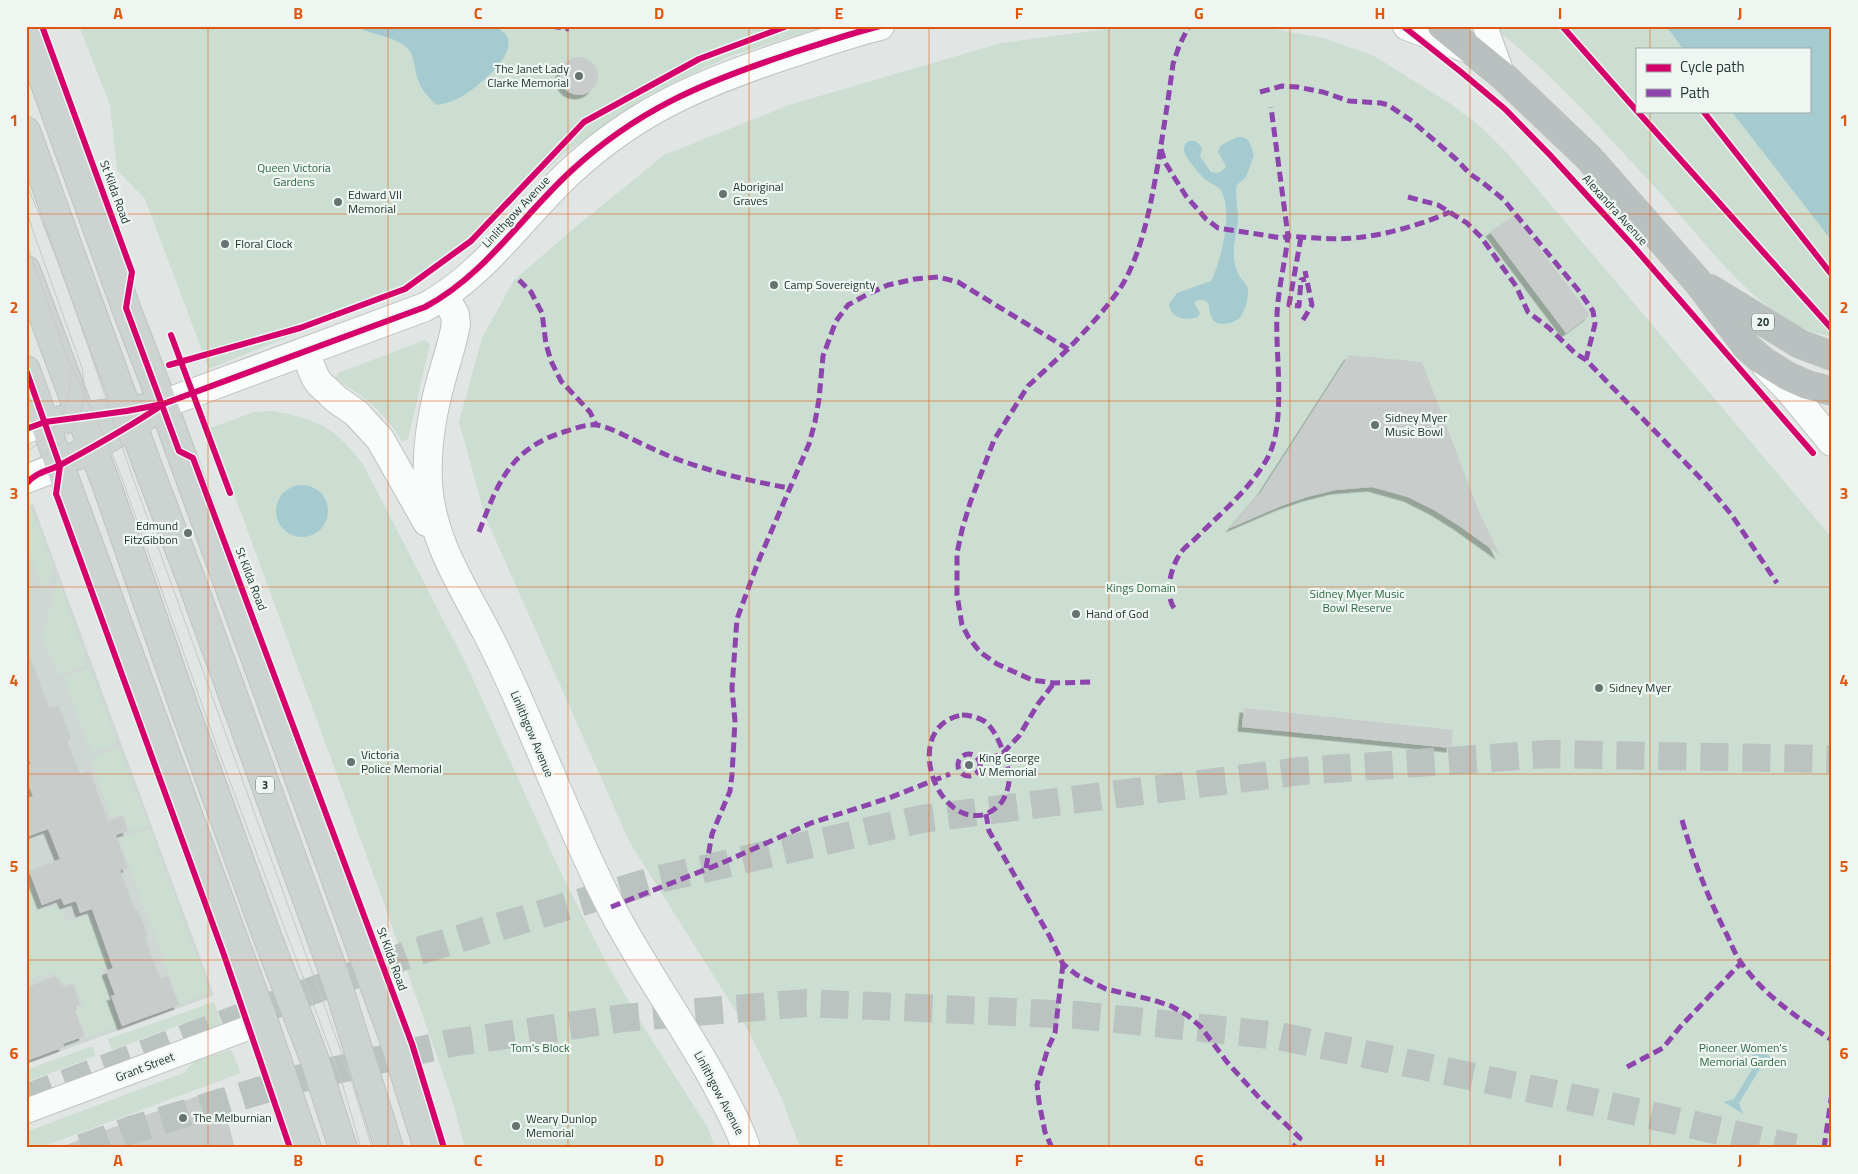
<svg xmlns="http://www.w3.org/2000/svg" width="1858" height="1174" font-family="'Titillium Web',sans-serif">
<defs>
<filter id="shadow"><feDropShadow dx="-4.5" dy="4.5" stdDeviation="0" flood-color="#0004"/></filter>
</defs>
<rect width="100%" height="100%" fill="#e1e6e4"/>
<path fill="#cfd7d4" d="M33 504 214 995 26 1064V506Z"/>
<g fill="#cbded1">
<path d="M79 26H826L730 56 650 94 562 155 471 241 432 263 405 289 209 369 145 199 117 170 110 105Z"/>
<path d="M1131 26H1256L1324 38 1374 56 1451 104 1481 127 1508 154 1832 538V1148H800L782 1099 749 1032 630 843 485 516 459 422 482 338 514 280 578 225 664 155 789 105 1001 43Z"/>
<path d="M1492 26H1666L1683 49H1637V111H1731L1832 241V337C1821 334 1809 332 1799 326 1744 298 1706 243 1665 198 1610 139 1556 76 1492 26Z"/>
<path d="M425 340 430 344 408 439 405 441H402C385 413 363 395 335 379L338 373Z"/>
<path d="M273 411C320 420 333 426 363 464L467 666 560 871 605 960 643 1026 708 1128 715 1148H465L454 1106 382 898 210 428 254 412Z"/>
<path d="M31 507 54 567 45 592 26 544V509Z"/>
<path d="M58 580 88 663 60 676 42 637Z"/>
<path d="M90 667 118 743 91 753 64 678Z"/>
<path d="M119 747 149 826 130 832 123 814 111 817 90 759Z"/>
<path d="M150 828 210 993 180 1005 119 839Z"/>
<path d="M29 879 40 910 59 904 67 922 90 914 110 966 101 969 111 993 108 994 119 1027 86 1038 76 1010 84 1007 74 981 65 984 53 972 29 980 26 972V880Z"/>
<path d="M214 1002 222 1026 187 1038 182 1024 112 1050 108 1039Z"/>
<path d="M92 1046 96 1056 26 1082V1070Z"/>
<path d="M230 1050 232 1052 241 1073 39 1148H26V1132L183 1073 195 1061Z"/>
</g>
<g fill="#a5cbd1">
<path d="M355 26H494C498 29 504 31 506 35 520 54 475 89 461 97 453 101 445 104 436 105 429 97 421 90 418 80 414 69 415 54 406 47 392 35 370 35 355 26Z"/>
<path d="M1666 26H1832V241L1731 111H1809V49H1683Z"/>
<path d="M1237 137C1250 136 1250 144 1254 155L1246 177 1237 185 1236 189C1236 200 1238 210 1238 220 1237 232 1233 244 1234 255 1234 262 1236 271 1240 277 1244 283 1249 285 1248 293 1248 300 1245 310 1241 316 1237 323 1220 327 1214 321 1209 315 1210 308 1208 303L1204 300H1198L1194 303 1200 313 1198 317C1185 321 1171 319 1169 304L1177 293 1211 281C1221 262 1235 206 1219 188 1215 185 1210 183 1206 180 1200 175 1190 163 1186 156 1181 147 1186 137 1197 142L1202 148 1200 157C1205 162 1207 167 1211 172 1218 174 1223 172 1226 166L1218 152 1220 146Z"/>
<circle cx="302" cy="511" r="26"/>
<path d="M1757 1048 1773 1058 1769 1065 1764 1062 1739 1103 1743 1114 1724 1102 1734 1099 1758 1060 1752 1056Z"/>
</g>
<g fill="#c8cdcb" filter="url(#shadow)">
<circle cx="579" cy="76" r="19"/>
<path d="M1514 215 1590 315 1566 333 1490 232Z"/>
<path d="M1349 355 1422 362 1480 514 1500 555 1458 525 1434 510 1408 497 1372 487 1335 490 1307 497 1281 506 1230 528 1261 492Z"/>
<path d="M28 650 49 708 59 705 71 739 67 741 80 774 90 771 108 821 123 816 128 831 116 835 128 868 120 870 135 910H138L148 936 145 937 160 978 168 976 179 1005 122 1026 111 996 115 995 106 971 113 968 92 909 80 913 76 901 64 905 61 898 42 905 29 871 60 859 48 829 26 837V799L33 796 26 778V765L31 764 26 751V651Z"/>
<path d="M1244 708 1453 730 1451 748 1242 727Z"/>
<path d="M55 976 64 987 73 984 80 1005 74 1007 84 1036 63 1044 64 1047 26 1061V988Z"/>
<path d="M219 1088 235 1148H63V1146Z"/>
</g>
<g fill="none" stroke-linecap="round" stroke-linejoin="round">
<g stroke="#bbc3c0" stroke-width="28" stroke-dasharray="28 14" stroke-linecap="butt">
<path d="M26 1098 418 951 655 880 921 819 1301 771 1549 754 1832 759"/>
<path d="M82 1148 131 1130 298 1079 451 1043 624 1018 806 1003 1077 1015 1279 1036 1593 1102 1795 1148"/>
</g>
<g stroke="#bec3c1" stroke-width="26">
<g id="street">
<path d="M1485 26 1503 76"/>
<path d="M26 1111 264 1022"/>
</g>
</g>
<g stroke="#bec3c1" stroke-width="30">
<g id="secondary">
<path d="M1407 26 1469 49"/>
<path d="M445 296 455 315 456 324C453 342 447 359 442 377 432 412 426 448 428 484 432 545 468 594 494 647 536 732 567 822 611 907 642 967 683 1023 715 1082 726 1103 739 1125 746 1148"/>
<path d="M305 352 315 377 319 383 336 399 356 413 380 439 427 522"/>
<path d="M1766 366 1788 389 1832 442"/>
<path d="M163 404 425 307C485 275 522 216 571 171 637 110 702 83 786 55 817 45 848 34 880 26"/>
<path d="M26 429 45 422"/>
<path d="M26 479 60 466"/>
</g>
</g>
<g stroke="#bcc3c1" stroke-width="30">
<g id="primary">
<path d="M26 31 126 308 163 404 393 1037 428 1148"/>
<path d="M26 131 147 464 190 577 336 979 389 1148"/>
<path d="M26 270 108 489 186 713 267 936 314 1058 343 1148"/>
<path d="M26 370 60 466 264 1022 307 1148"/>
<path d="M64 419 145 408"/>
<path d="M76 456 132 425 147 415"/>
</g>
</g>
<g stroke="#bcc3c1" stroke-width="30">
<g id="highway">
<path d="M1442 26 1503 76 1588 157 1698 282 1747 347 1763 361 1787 376 1807 385 1832 391"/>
<path d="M1710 289 1800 344 1832 356"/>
</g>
</g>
<use href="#street" stroke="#fafbfb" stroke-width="24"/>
<use href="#secondary" stroke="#fafbfb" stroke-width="28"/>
<use href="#primary" stroke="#cdd3d1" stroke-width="28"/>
<use href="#highway" stroke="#bac0bf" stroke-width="28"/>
<g stroke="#c6c9c8" stroke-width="1">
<path d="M26 183C66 276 97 373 130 470L350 1076 372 1148"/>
<path d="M26 208 33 231 82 368C91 416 69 447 26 464"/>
<path d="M26 242 66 354 114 458 124 484 217 747 341 1079 361 1148"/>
<path d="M26 452C56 434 74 404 70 369"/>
</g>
<g stroke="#8e44ad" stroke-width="5" stroke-dasharray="10 5" stroke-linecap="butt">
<path d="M551 26 569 29"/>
<path d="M1260 92 1282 86 1297 87 1323 92 1349 101 1381 103 1388 105 1412 121 1457 160 1470 174 1482 182 1503 199 1579 291 1593 311 1595 324 1586 360"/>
<path d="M1161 149 1165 162 1174 177 1186 196 1206 219 1218 228 1282 238 1288 236 1271 107"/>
<path d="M1408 197 1438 205 1467 223 1481 237 1516 286 1528 312 1549 328 1575 353 1586 360 1707 485 1731 514 1777 583"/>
<path d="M1301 237 1289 305 1299 306 1301 280 1306 279"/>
<path d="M519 280 531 292 542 313 546 344 551 361 561 381 590 412 596 425"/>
<path d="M1303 320 1312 305 1305 271"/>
<path d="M1068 349 1028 386 994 440 970 503 962 530 957 553V595L962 625 969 638 980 652 997 664 1032 680 1054 683 1094 682"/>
<path d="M479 532C498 482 511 447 567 431 576 428 587 424 597 425 609 427 621 434 632 439 651 448 669 457 688 463 721 474 755 482 789 488"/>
<path d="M1174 608C1164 593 1171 565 1182 551 1186 546 1191 543 1196 538 1221 513 1249 490 1267 459 1287 423 1275 356 1277 315 1278 289 1285 263 1288 236 1315 238 1343 241 1369 236 1396 232 1425 223 1450 212"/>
<path d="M962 715C969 715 977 717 984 721 996 728 1008 761 1009 775 1010 783 1007 793 1003 800 998 808 990 813 982 815 934 824 902 726 962 715Z"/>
<circle cx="969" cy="765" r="11"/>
<path d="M989 759 1003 753 1019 736 1038 704 1054 683"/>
<path d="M986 814 989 831 1050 937 1063 964 1077 975 1106 989 1153 1000 1171 1006 1187 1015 1201 1027 1227 1062 1263 1102 1300 1138 1293 1148"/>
<path d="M1682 820C1694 862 1708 898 1728 937 1732 946 1736 956 1742 964 1766 997 1799 1019 1832 1040"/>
<path d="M706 868 712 834 730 791 732 775 735 721 732 688 737 619 758 562 809 444 815 422 819 399 823 356 836 321 848 305 868 294 888 285 915 279 938 277 958 282 1068 349C1086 330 1111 304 1124 282 1144 246 1152 198 1159 158 1164 126 1169 95 1173 64L1179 46 1189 26"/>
<path d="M611 907 722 863 811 823 889 798 950 774"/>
<path d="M1627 1067 1663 1048 1680 1027 1741 963"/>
<path d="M1052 1148 1045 1132 1039 1102 1037 1085 1048 1048 1055 1033 1063 964"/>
<path d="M1824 1148 1832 1093"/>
</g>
<g stroke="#eff6f2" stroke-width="9">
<g id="cycleway">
<path d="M42 26 132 272 126 308 179 451 193 458 412 1044 444 1148"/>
<path d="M1403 26 1461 72 1505 109 1550 155 1633 246 1813 453"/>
<path d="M1562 26 1637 111"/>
<path d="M1637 111 1832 329"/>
<path d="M1703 111 1832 275"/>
<path d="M171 335 230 493"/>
<path d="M169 365 300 328 405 289 471 241 584 122 699 59 787 26"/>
<path d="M26 370 60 466 56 494 58 499 224 955 290 1148"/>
<path d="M26 429 45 422 127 411 163 404 425 307C485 275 522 216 571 171 637 110 702 83 786 55 817 45 848 34 880 26"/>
<path d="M26 484C35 472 49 471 62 464 95 446 128 428 159 407"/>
</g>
</g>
<use href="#cycleway" stroke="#d6006c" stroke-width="6"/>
</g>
<path fill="none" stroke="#de570e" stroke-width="1" stroke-opacity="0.55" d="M208 26V1148M388 26V1148M568 26V1148M749 26V1148M929 26V1148M1109 26V1148M1290 26V1148M1470 26V1148M1650 26V49M1650 111V1148M26 214H1832M26 401H1832M26 587H1832M26 774H1832M26 960H1832"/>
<g fill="#657470" stroke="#eff6f2" stroke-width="2">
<circle cx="579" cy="76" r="5"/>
<circle cx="723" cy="194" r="5"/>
<circle cx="338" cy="202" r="5"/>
<circle cx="225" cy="244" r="5"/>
<circle cx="774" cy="285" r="5"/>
<circle cx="1375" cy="425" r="5"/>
<circle cx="188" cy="533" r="5"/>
<circle cx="1076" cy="614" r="5"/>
<circle cx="1599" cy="688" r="5"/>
<circle cx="351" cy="762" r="5"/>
<circle cx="969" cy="765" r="5"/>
<circle cx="183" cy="1118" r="5"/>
<circle cx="516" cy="1126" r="5"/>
</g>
<g text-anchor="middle" stroke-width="4.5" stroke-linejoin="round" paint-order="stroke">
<g fill="#eff6f2" stroke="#60706b" stroke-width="1">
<rect x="1752" y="313.5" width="22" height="17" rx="4"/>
<rect x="256" y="776.5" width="18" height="17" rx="4"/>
</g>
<g font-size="11" font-weight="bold" fill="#223731">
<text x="1763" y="326">20</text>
<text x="265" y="789">3</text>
</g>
<g font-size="12" fill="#223731" stroke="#eff6f2" text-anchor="start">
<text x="569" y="73" text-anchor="end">The Janet Lady<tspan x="569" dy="14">Clarke Memorial</tspan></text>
<text x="733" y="191">Aboriginal<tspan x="733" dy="14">Graves</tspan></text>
<text x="348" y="199">Edward VII<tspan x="348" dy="14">Memorial</tspan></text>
<text x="235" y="248">Floral Clock</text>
<text x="784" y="289">Camp Sovereignty</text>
<text x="1385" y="422">Sidney Myer<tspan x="1385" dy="14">Music Bowl</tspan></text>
<text x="178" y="530" text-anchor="end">Edmund<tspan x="178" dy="14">FitzGibbon</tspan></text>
<text x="1086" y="618">Hand of God</text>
<text x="1609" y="692">Sidney Myer</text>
<text x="361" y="759">Victoria<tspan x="361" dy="14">Police Memorial</tspan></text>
<text x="979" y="762">King George<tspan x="979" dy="14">V Memorial</tspan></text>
<text x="193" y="1122">The Melburnian</text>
<text x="526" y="1123">Weary Dunlop<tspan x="526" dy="14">Memorial</tspan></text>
</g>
<g font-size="12" fill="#306945" stroke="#eff6f2">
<text x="294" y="172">Queen Victoria<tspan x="294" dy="14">Gardens</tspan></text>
<text x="1141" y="592">Kings Domain</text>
<text x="1357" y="598">Sidney Myer Music<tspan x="1357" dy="14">Bowl Reserve</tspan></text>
<text x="540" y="1052">Tom's Block</text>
<text x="1743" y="1052">Pioneer Women's<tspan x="1743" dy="14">Memorial Garden</tspan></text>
</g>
<g font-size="12" fill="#223731" stroke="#eff6f2">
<text transform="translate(115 192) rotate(70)" y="4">St Kilda Road</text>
<text transform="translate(1615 210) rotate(48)" y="4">Alexandra Avenue</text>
<text transform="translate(516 212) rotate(-47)" y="4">Linlithgow Avenue</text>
<text transform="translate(251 579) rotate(69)" y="4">St Kilda Road</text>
<text transform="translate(532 734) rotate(67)" y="4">Linlithgow Avenue</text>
<text transform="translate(392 959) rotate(70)" y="4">St Kilda Road</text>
<text transform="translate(145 1067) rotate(-21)" y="4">Grant Street</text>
<text transform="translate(719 1093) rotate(62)" y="4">Linlithgow Avenue</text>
</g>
</g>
<rect width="1858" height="1174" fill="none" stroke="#eff6f2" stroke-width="55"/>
<rect x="1636" y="48" width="175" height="65" fill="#eff6f2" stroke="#9daaa5"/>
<rect x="1646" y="64" width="25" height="8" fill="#d6006c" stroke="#9daaa5"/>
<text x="1680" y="72" font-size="15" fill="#223731">Cycle path</text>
<rect x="1646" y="89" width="25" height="8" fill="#8e44ad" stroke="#9daaa5"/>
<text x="1680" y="98" font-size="15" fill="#223731">Path</text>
<rect x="28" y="28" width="1802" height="1118" fill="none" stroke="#de570e" stroke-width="2"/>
<g font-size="16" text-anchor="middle" font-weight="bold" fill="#de570e">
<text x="118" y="19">A</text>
<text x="298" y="19">B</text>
<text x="478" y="19">C</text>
<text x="659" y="19">D</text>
<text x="839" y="19">E</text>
<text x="1019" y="19">F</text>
<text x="1199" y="19">G</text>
<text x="1380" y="19">H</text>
<text x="1560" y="19">I</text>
<text x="1740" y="19">J</text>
<text x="14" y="126">1</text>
<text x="1844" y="126">1</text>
<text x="14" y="313">2</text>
<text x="1844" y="313">2</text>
<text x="14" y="499">3</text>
<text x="1844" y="499">3</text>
<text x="14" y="686">4</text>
<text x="1844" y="686">4</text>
<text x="14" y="872">5</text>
<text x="1844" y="872">5</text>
<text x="14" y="1059">6</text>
<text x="1844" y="1059">6</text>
<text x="118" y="1166">A</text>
<text x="298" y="1166">B</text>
<text x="478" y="1166">C</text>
<text x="659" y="1166">D</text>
<text x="839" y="1166">E</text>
<text x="1019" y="1166">F</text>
<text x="1199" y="1166">G</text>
<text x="1380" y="1166">H</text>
<text x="1560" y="1166">I</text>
<text x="1740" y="1166">J</text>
</g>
</svg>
